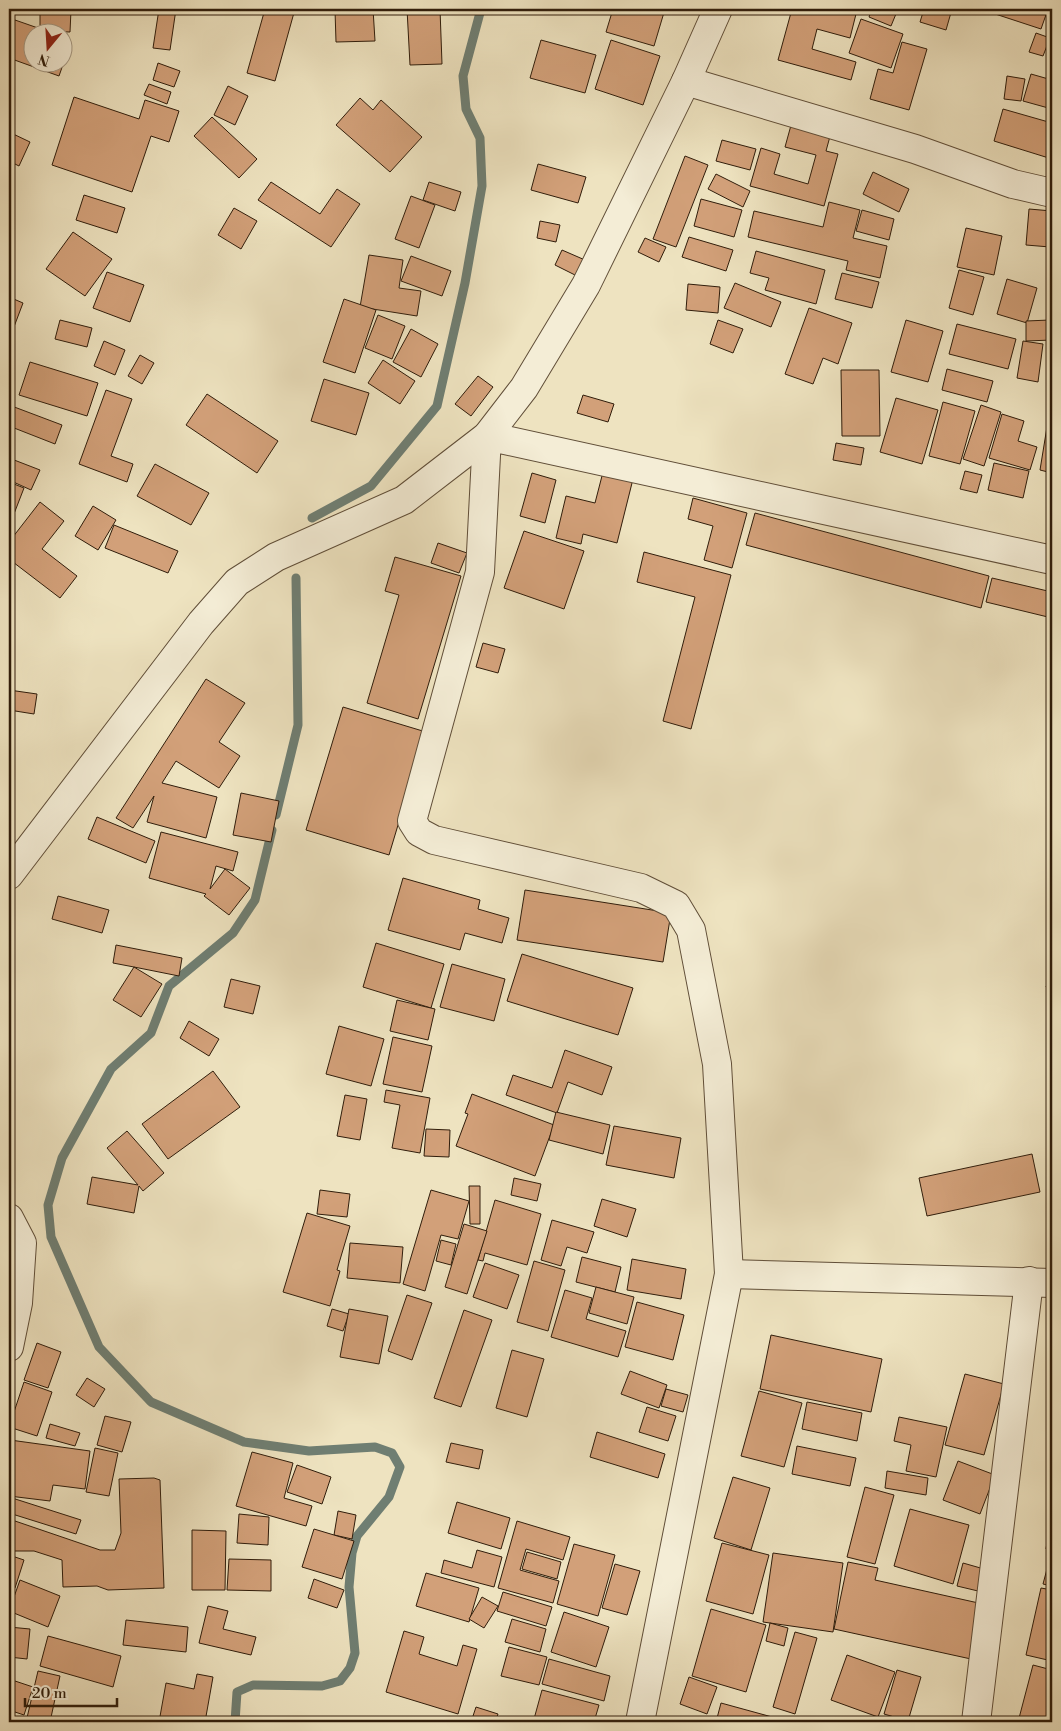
<svg xmlns="http://www.w3.org/2000/svg" width="1061" height="1731" font-family="'Libre Bodoni',serif">
<rect width="100%" height="100%" fill="#eee3c0"/>
<filter id="stains"><feTurbulence type="fractalNoise" baseFrequency=".004" numOctaves="4"/><feColorMatrix values="0 0 0 0 .2 0 0 0 0 .09 0 0 0 0 .02 0 0 0 .5 -.17"/></filter>
<radialGradient id="worn" r=".72"><stop offset=".6" stop-color="#630" stop-opacity="0"/><stop offset="1" stop-color="#630" stop-opacity=".3"/></radialGradient>
<g fill="none" stroke-linecap="round" stroke-linejoin="round">
<g stroke="#6f7e72" stroke-width="9">
<path d="M312 518 371 486 437 406 465 283 482 186 480 138 466 109 463 76 481 9"/>
<path d="M276 815 298 725 296 578"/>
<path d="M235 1722 237 1692 253 1685 322 1686 340 1681 350 1668 355 1653 349 1587 352 1553 357 1536 389 1497 400 1467 392 1453 375 1447 309 1451 244 1442 151 1402 99 1347 51 1237 48 1205 62 1158 111 1069 151 1033 169 986 233 933 255 900 272 830"/>
</g>
</g>
<g fill="#d2a079" stroke="#301d0b">
<path d="M40 9 71 10 70 32 40 31Z"/>
<path d="M159 9H176L170 50 153 48Z"/>
<path d="M208 9H232L209 14Z"/>
<path d="M265 9H295L275 81 247 73Z"/>
<path d="M348 9H373L375 41 336 42 335 10Z"/>
<path d="M407 9H440L442 64 410 65Z"/>
<path d="M613 9H665L654 46 606 32Z"/>
<path d="M792 9H852L857 10 850 38 817 29 812 49 856 62 851 80 778 60Z"/>
<path d="M872 9H898L891 26 869 17Z"/>
<path d="M924 9H952L946 30 920 22Z"/>
<path d="M980 9H1048L1041 29Z"/>
<path d="M861 19 903 34 891 68 849 53Z"/>
<path d="M15 20 38 28 36 32H32V62H62V55L66 56 59 76 9 58V37Z"/>
<path d="M1036 33 1050 38 1043 56 1029 52Z"/>
<path d="M541 40 596 55 585 93 530 78Z"/>
<path d="M611 40 660 56 643 105 595 89Z"/>
<path d="M902 42 927 49 909 110 870 99 878 69 893 73Z"/>
<path d="M158 63 180 71 174 87 153 80Z"/>
<path d="M1031 74 1052 80V109L1023 101Z"/>
<path d="M1007 76 1025 79 1021 101 1004 99Z"/>
<path d="M149 84 171 92 167 104 144 95Z"/>
<path d="M228 86 248 96 235 125 214 115Z"/>
<path d="M74 97 139 119 145 100 179 111 169 142 151 136 132 192 52 165Z"/>
<path d="M360 98 373 110 381 100 422 137 390 172 336 125Z"/>
<path d="M1003 109 1052 123V159L994 141Z"/>
<path d="M212 117 257 159 239 178 194 136Z"/>
<path d="M793 118 832 129 826 151 838 154 824 206 750 186 761 148 780 154 774 174 808 184 816 155 785 147Z"/>
<path d="M9 132 30 142 19 166 9 161Z"/>
<path d="M722 140 756 149 750 170 716 161Z"/>
<path d="M685 156 708 165 676 247 653 239Z"/>
<path d="M538 164 586 177 578 203 531 190Z"/>
<path d="M873 172 909 189 899 212 863 194Z"/>
<path d="M716 174 750 191 743 207 708 189Z"/>
<path d="M271 182 320 214 337 189 360 204 331 247 258 200Z"/>
<path d="M429 182 461 192 455 211 423 200Z"/>
<path d="M84 195 125 208 117 233 76 220Z"/>
<path d="M411 196 435 205 419 248 395 239Z"/>
<path d="M701 199 742 210 734 237 694 226Z"/>
<path d="M829 202 860 210 853 238 887 246 880 278 846 270 848 261 748 237 754 211 823 227Z"/>
<path d="M234 208 257 221 241 249 218 235Z"/>
<path d="M1029 209 1052 211 1050 247 1026 245Z"/>
<path d="M862 210 894 219 889 240 856 231Z"/>
<path d="M540 221 560 225 556 242 537 238Z"/>
<path d="M966 228 1002 236 994 275 957 267Z"/>
<path d="M73 232 112 259 85 296 46 269Z"/>
<path d="M689 237 733 250 726 271 682 257Z"/>
<path d="M645 238 666 247 659 262 638 252Z"/>
<path d="M562 250 585 260 577 276 555 265Z"/>
<path d="M756 251 825 270 816 304 765 290 769 278 750 273Z"/>
<path d="M369 255 403 260 399 288 421 291 417 316 360 307Z"/>
<path d="M411 256 451 271 442 296 401 281Z"/>
<path d="M959 270 984 277 973 315 949 308Z"/>
<path d="M107 272 144 285 130 322 93 308Z"/>
<path d="M842 273 879 282 872 308 835 299Z"/>
<path d="M1007 279 1037 288 1027 323 997 314Z"/>
<path d="M735 283 781 302 771 327 724 308Z"/>
<path d="M688 284 720 287 718 313 686 310Z"/>
<path d="M9 297 23 303 9 340Z"/>
<path d="M344 299 376 310 355 373 323 362Z"/>
<path d="M1049 302H1052V340L1026 341V321L1050 320Z"/>
<path d="M809 308 852 323 838 364 823 358 813 384 785 374Z"/>
<path d="M378 315 405 326 392 359 365 348Z"/>
<path d="M60 320 92 328 87 347 55 339Z"/>
<path d="M718 320 743 329 733 353 710 344Z"/>
<path d="M906 320 943 331 928 382 891 372Z"/>
<path d="M957 324 1016 339 1008 369 949 354Z"/>
<path d="M411 329 438 344 421 377 393 362Z"/>
<path d="M104 341 125 350 115 375 94 366Z"/>
<path d="M1023 341 1043 344 1038 382 1017 378Z"/>
<path d="M140 355 154 363 142 384 128 376Z"/>
<path d="M383 360 415 381 400 404 368 383Z"/>
<path d="M30 362 98 383 87 416 19 395Z"/>
<path d="M947 369 993 381 987 402 942 390Z"/>
<path d="M841 370H879L880 436H842Z"/>
<path d="M478 376 493 387 471 416 455 404Z"/>
<path d="M324 379 369 393 356 435 311 421Z"/>
<path d="M106 390 132 399 111 456 133 464 127 482 79 464Z"/>
<path d="M207 394 278 441 257 473 186 425Z"/>
<path d="M583 395 614 404 608 422 577 413Z"/>
<path d="M1052 396V473L1040 470Z"/>
<path d="M896 398 938 410 922 464 880 452Z"/>
<path d="M943 402 975 411 960 464 929 456Z"/>
<path d="M9 405 62 425 55 444 9 426Z"/>
<path d="M981 405 1001 412 984 466 963 459Z"/>
<path d="M1002 414 1024 421 1018 441 1037 447 1030 470 989 458Z"/>
<path d="M836 443 864 448 861 465 833 460Z"/>
<path d="M9 458 40 470 31 490 9 480Z"/>
<path d="M994 463 1029 471 1023 498 988 490Z"/>
<path d="M155 464 209 493 191 525 137 496Z"/>
<path d="M965 471 982 475 977 493 960 489Z"/>
<path d="M603 472 633 479 617 543 583 534 581 544 556 538 566 496 595 503Z"/>
<path d="M532 473 556 480 545 523 520 516Z"/>
<path d="M9 482 24 488 12 519 9 518Z"/>
<path d="M693 498 747 513 732 568 704 560 713 526 688 519Z"/>
<path d="M40 502 64 521 42 549 77 576 60 598 9 559V542Z"/>
<path d="M93 506 116 520 98 550 75 536Z"/>
<path d="M755 513 989 576 981 608 746 545Z"/>
<path d="M114 525 178 551 168 573 105 548Z"/>
<path d="M524 531 584 551 564 609 504 588Z"/>
<path d="M438 543 467 553 459 573 431 563Z"/>
<path d="M644 552 731 575 691 729 663 721 695 597 637 582Z"/>
<path d="M395 557 461 576 418 719 367 703 399 595 385 591Z"/>
<path d="M992 578 1052 592V618L986 602Z"/>
<path d="M483 643 505 649 498 673 476 667Z"/>
<path d="M206 679 245 703 219 742 240 756 219 788 176 761 162 783 217 797 206 838 147 822 154 796 133 828 116 818Z"/>
<path d="M9 690 37 694 34 714 9 710Z"/>
<path d="M343 707 426 732 389 855 306 830Z"/>
<path d="M241 793 279 801 271 842 233 835Z"/>
<path d="M97 817 155 841 146 863 88 839Z"/>
<path d="M161 832 238 852 233 871 216 866 210 889 225 869 250 888 229 915 204 896 206 894 149 878Z"/>
<path d="M403 878 480 900 478 909 509 918 502 943 465 933 460 950 388 930Z"/>
<path d="M525 890 671 913 663 962 517 940Z"/>
<path d="M58 896 109 910 102 933 52 919Z"/>
<path d="M376 943 444 964 431 1008 363 987Z"/>
<path d="M116 945 182 958 179 976 134 967 162 984 141 1017 113 1000 134 967 113 963Z"/>
<path d="M522 954 633 988 618 1035 507 1001Z"/>
<path d="M452 964 505 979 494 1021 440 1007Z"/>
<path d="M231 979 260 986 253 1014 224 1007Z"/>
<path d="M1052 984V1003L1046 986Z"/>
<path d="M397 1000 435 1009 428 1040 390 1031Z"/>
<path d="M189 1021 219 1039 209 1056 180 1038Z"/>
<path d="M339 1026 384 1039 371 1086 326 1074Z"/>
<path d="M393 1037 432 1046 422 1092 383 1084Z"/>
<path d="M565 1050 612 1067 602 1095 568 1082 557 1113 506 1095 513 1075 552 1088Z"/>
<path d="M213 1071 240 1107 168 1159 142 1124Z"/>
<path d="M386 1090 430 1098 420 1153 392 1148 400 1105 384 1102Z"/>
<path d="M472 1094 554 1125 535 1176 456 1146 468 1114 465 1113Z"/>
<path d="M345 1095 367 1099 360 1140 337 1136Z"/>
<path d="M556 1112 610 1125 603 1154 549 1140Z"/>
<path d="M614 1126 681 1138 674 1178 606 1165Z"/>
<path d="M426 1129 450 1130 449 1157 424 1156Z"/>
<path d="M127 1131 164 1173 143 1191 139 1186 134 1213 87 1204 92 1177 138 1185 107 1148Z"/>
<path d="M1032 1154 1040 1192 927 1216 919 1178Z"/>
<path d="M514 1178 541 1184 537 1201 511 1195Z"/>
<path d="M469 1186H480V1224H470Z"/>
<path d="M320 1190 350 1194 347 1217 317 1214Z"/>
<path d="M431 1190 469 1201 458 1239 441 1235 425 1291 403 1284Z"/>
<path d="M602 1199 636 1209 627 1237 594 1226Z"/>
<path d="M495 1200 541 1214 527 1265 485 1253 483 1261 478 1260Z"/>
<path d="M307 1213 350 1226 337 1270 340 1271 330 1306 283 1292Z"/>
<path d="M552 1220 594 1232 587 1253 567 1247 561 1266 541 1260Z"/>
<path d="M464 1224 487 1231 467 1294 445 1287Z"/>
<path d="M441 1240 456 1244 451 1265 436 1261Z"/>
<path d="M350 1243 403 1247 400 1283 347 1278Z"/>
<path d="M582 1257 621 1267 615 1292 576 1282Z"/>
<path d="M632 1259 686 1269 681 1299 627 1290Z"/>
<path d="M534 1261 565 1270 548 1331 517 1322Z"/>
<path d="M485 1263 519 1275 507 1309 473 1297Z"/>
<path d="M596 1287 634 1297 627 1324 589 1313Z"/>
<path d="M565 1290 592 1298 586 1319 626 1331 618 1357 551 1337Z"/>
<path d="M407 1295 432 1303 412 1360 388 1351Z"/>
<path d="M637 1302 684 1315 673 1360 625 1347Z"/>
<path d="M332 1309 349 1314 343 1331 327 1326Z"/>
<path d="M349 1309 388 1316 379 1364 340 1357Z"/>
<path d="M464 1310 492 1320 461 1407 434 1398Z"/>
<path d="M771 1335 882 1359 871 1412 760 1389Z"/>
<path d="M37 1343 61 1352 48 1388 24 1380Z"/>
<path d="M512 1350 544 1359 527 1417 496 1408Z"/>
<path d="M630 1371 667 1385 659 1408 621 1394Z"/>
<path d="M965 1374 1004 1384 984 1455 945 1445Z"/>
<path d="M87 1378 105 1389 94 1407 76 1395Z"/>
<path d="M24 1382 52 1392 37 1436 9 1427Z"/>
<path d="M666 1389 688 1395 683 1412 661 1406Z"/>
<path d="M759 1391 802 1403 784 1467 741 1456Z"/>
<path d="M807 1402 862 1413 857 1441 802 1429Z"/>
<path d="M647 1407 676 1416 668 1441 639 1432Z"/>
<path d="M105 1416 131 1422 122 1452 97 1445Z"/>
<path d="M899 1417 947 1427 936 1477 906 1471 911 1445 894 1441Z"/>
<path d="M50 1424 80 1433 75 1446 46 1438Z"/>
<path d="M597 1432 665 1454 658 1478 590 1457Z"/>
<path d="M10 1440 90 1451 85 1489 53 1485 50 1501 9 1496Z"/>
<path d="M451 1443 483 1450 479 1469 446 1462Z"/>
<path d="M797 1446 856 1458 850 1486 792 1474Z"/>
<path d="M95 1448 118 1453 109 1496 86 1492Z"/>
<path d="M252 1452 293 1463 284 1498 312 1506 306 1526 236 1506Z"/>
<path d="M958 1461 995 1475 980 1514 943 1500Z"/>
<path d="M297 1465 331 1477 322 1504 287 1492Z"/>
<path d="M887 1471 928 1478 926 1495 885 1488Z"/>
<path d="M733 1477 770 1488 751 1550 714 1538Z"/>
<path d="M154 1478 160 1480 164 1588 108 1590 97 1586 63 1587 62 1560 34 1551H9V1522L15 1521 100 1550H115L121 1533 119 1479Z"/>
<path d="M865 1487 894 1495 875 1564 847 1557Z"/>
<path d="M9 1497 81 1520 76 1534 9 1513Z"/>
<path d="M457 1502 510 1518 501 1549 448 1533Z"/>
<path d="M910 1509 969 1525 953 1584 894 1566Z"/>
<path d="M338 1511 356 1515 352 1539 334 1535Z"/>
<path d="M239 1514 269 1517 268 1545 237 1543Z"/>
<path d="M517 1521 570 1537 563 1560 526 1549 520 1570 559 1581 553 1603 498 1588Z"/>
<path d="M1049 1528H1052V1549H1046Z"/>
<path d="M314 1529 354 1541 342 1579 302 1567Z"/>
<path d="M192 1530 226 1531 225 1590H192Z"/>
<path d="M722 1543 769 1555 753 1614 706 1601Z"/>
<path d="M574 1544 615 1555 598 1616 557 1604Z"/>
<path d="M477 1550 502 1557 494 1587 441 1573 444 1560 472 1568Z"/>
<path d="M527 1552 561 1562 557 1579 522 1569Z"/>
<path d="M773 1553 843 1563 833 1632 763 1622Z"/>
<path d="M9 1555 24 1560 15 1588 9 1586Z"/>
<path d="M229 1559 271 1560V1591L227 1590Z"/>
<path d="M848 1562 878 1568 875 1580 983 1604 971 1659 834 1629Z"/>
<path d="M963 1563 984 1569 978 1591 957 1586Z"/>
<path d="M615 1564 640 1571 627 1615 602 1608Z"/>
<path d="M1047 1569 1052 1571V1586L1043 1584Z"/>
<path d="M426 1573 479 1588 469 1622 416 1606Z"/>
<path d="M314 1579 344 1590 337 1608 308 1598Z"/>
<path d="M20 1580 60 1596 48 1627 9 1611Z"/>
<path d="M1041 1588 1052 1590V1661L1026 1655Z"/>
<path d="M503 1592 552 1607 546 1626 497 1611Z"/>
<path d="M482 1597 498 1606 484 1628 469 1619Z"/>
<path d="M208 1606 228 1611 223 1629 256 1637 251 1655 199 1643Z"/>
<path d="M711 1609 766 1625 746 1692 692 1676Z"/>
<path d="M564 1612 609 1627 596 1667 551 1652Z"/>
<path d="M512 1619 546 1629 540 1652 505 1642Z"/>
<path d="M126 1620 188 1627 186 1652 123 1645Z"/>
<path d="M770 1623 788 1628 784 1646 766 1641Z"/>
<path d="M9 1627 30 1629 27 1659 9 1657Z"/>
<path d="M404 1631 424 1637 419 1654 457 1666 463 1645 477 1649 458 1714 386 1692Z"/>
<path d="M795 1632 817 1638 795 1714 773 1707Z"/>
<path d="M48 1636 121 1656 113 1687 40 1666Z"/>
<path d="M509 1647 547 1657 539 1685 501 1676Z"/>
<path d="M847 1655 895 1672 878 1717 831 1700Z"/>
<path d="M549 1659 610 1676 604 1701 542 1684Z"/>
<path d="M1033 1665 1052 1670V1722H1018Z"/>
<path d="M897 1670 921 1677 908 1721 884 1714Z"/>
<path d="M38 1671 60 1676 50 1722H26Z"/>
<path d="M197 1674 213 1677 205 1722H159L166 1683 194 1689Z"/>
<path d="M689 1677 717 1687 707 1714 680 1704Z"/>
<path d="M9 1679 33 1687 24 1715 9 1710Z"/>
<path d="M542 1690 599 1705 594 1722H545L534 1719Z"/>
<path d="M721 1703 783 1720 782 1722H716Z"/>
<path d="M476 1707 498 1714 495 1722H471Z"/>
</g>
<g fill="none" stroke-linecap="round" stroke-linejoin="round">
<g stroke="#604e38" stroke-width="30">
<g id="street">
<path d="M686 81 915 149 1013 184 1052 193"/>
<path d="M9 875 201 623 237 582 276 557 404 500 487 436 524 388 586 285 686 81 718 9"/>
<path d="M9 1218 22 1243 18 1303 9 1347"/>
<path d="M729 1274 1052 1283"/>
<path d="M640 1722 729 1274 717 1064 691 930 676 905 641 888 434 840 419 832 412 821 480 572 487 436 1052 560"/>
<path d="M976 1722 1029 1281"/>
</g>
</g>
<use href="#street" stroke="#f4edd6" stroke-width="28"/>
</g>
<rect width="1061" height="1731" fill="none" stroke="#eee3c0" stroke-width="30"/>
<rect x="10" y="10" width="1041" height="1711" fill="none" stroke="#301d0b" stroke-width="2.5"/>
<rect x="15" y="15" width="1031" height="1701" fill="none" stroke="#301d0b"/>
<g transform="translate(48 48) rotate(198)"><circle r="24" fill="#f4edd6" stroke="#a69a85"/>
<path d="M0-4L9 19L0 12L-9 19Z" fill="#8f2418"/>
<text y="-8" font-size="14" font-weight="bold" text-anchor="middle" fill="#301d0b">N</text>
</g>
<path d="M25 1698v8h92v-8" fill="none" stroke="#301d0b" stroke-width="2.5"/>
<text x="32" y="1698" font-size="15" fill="#301d0b" stroke="#f4edd6" stroke-width="4" paint-order="stroke">20 m</text>
<rect width="100%" height="100%" filter="url(#stains)"/>
<rect width="100%" height="100%" fill="url(#worn)"/>
</svg>
